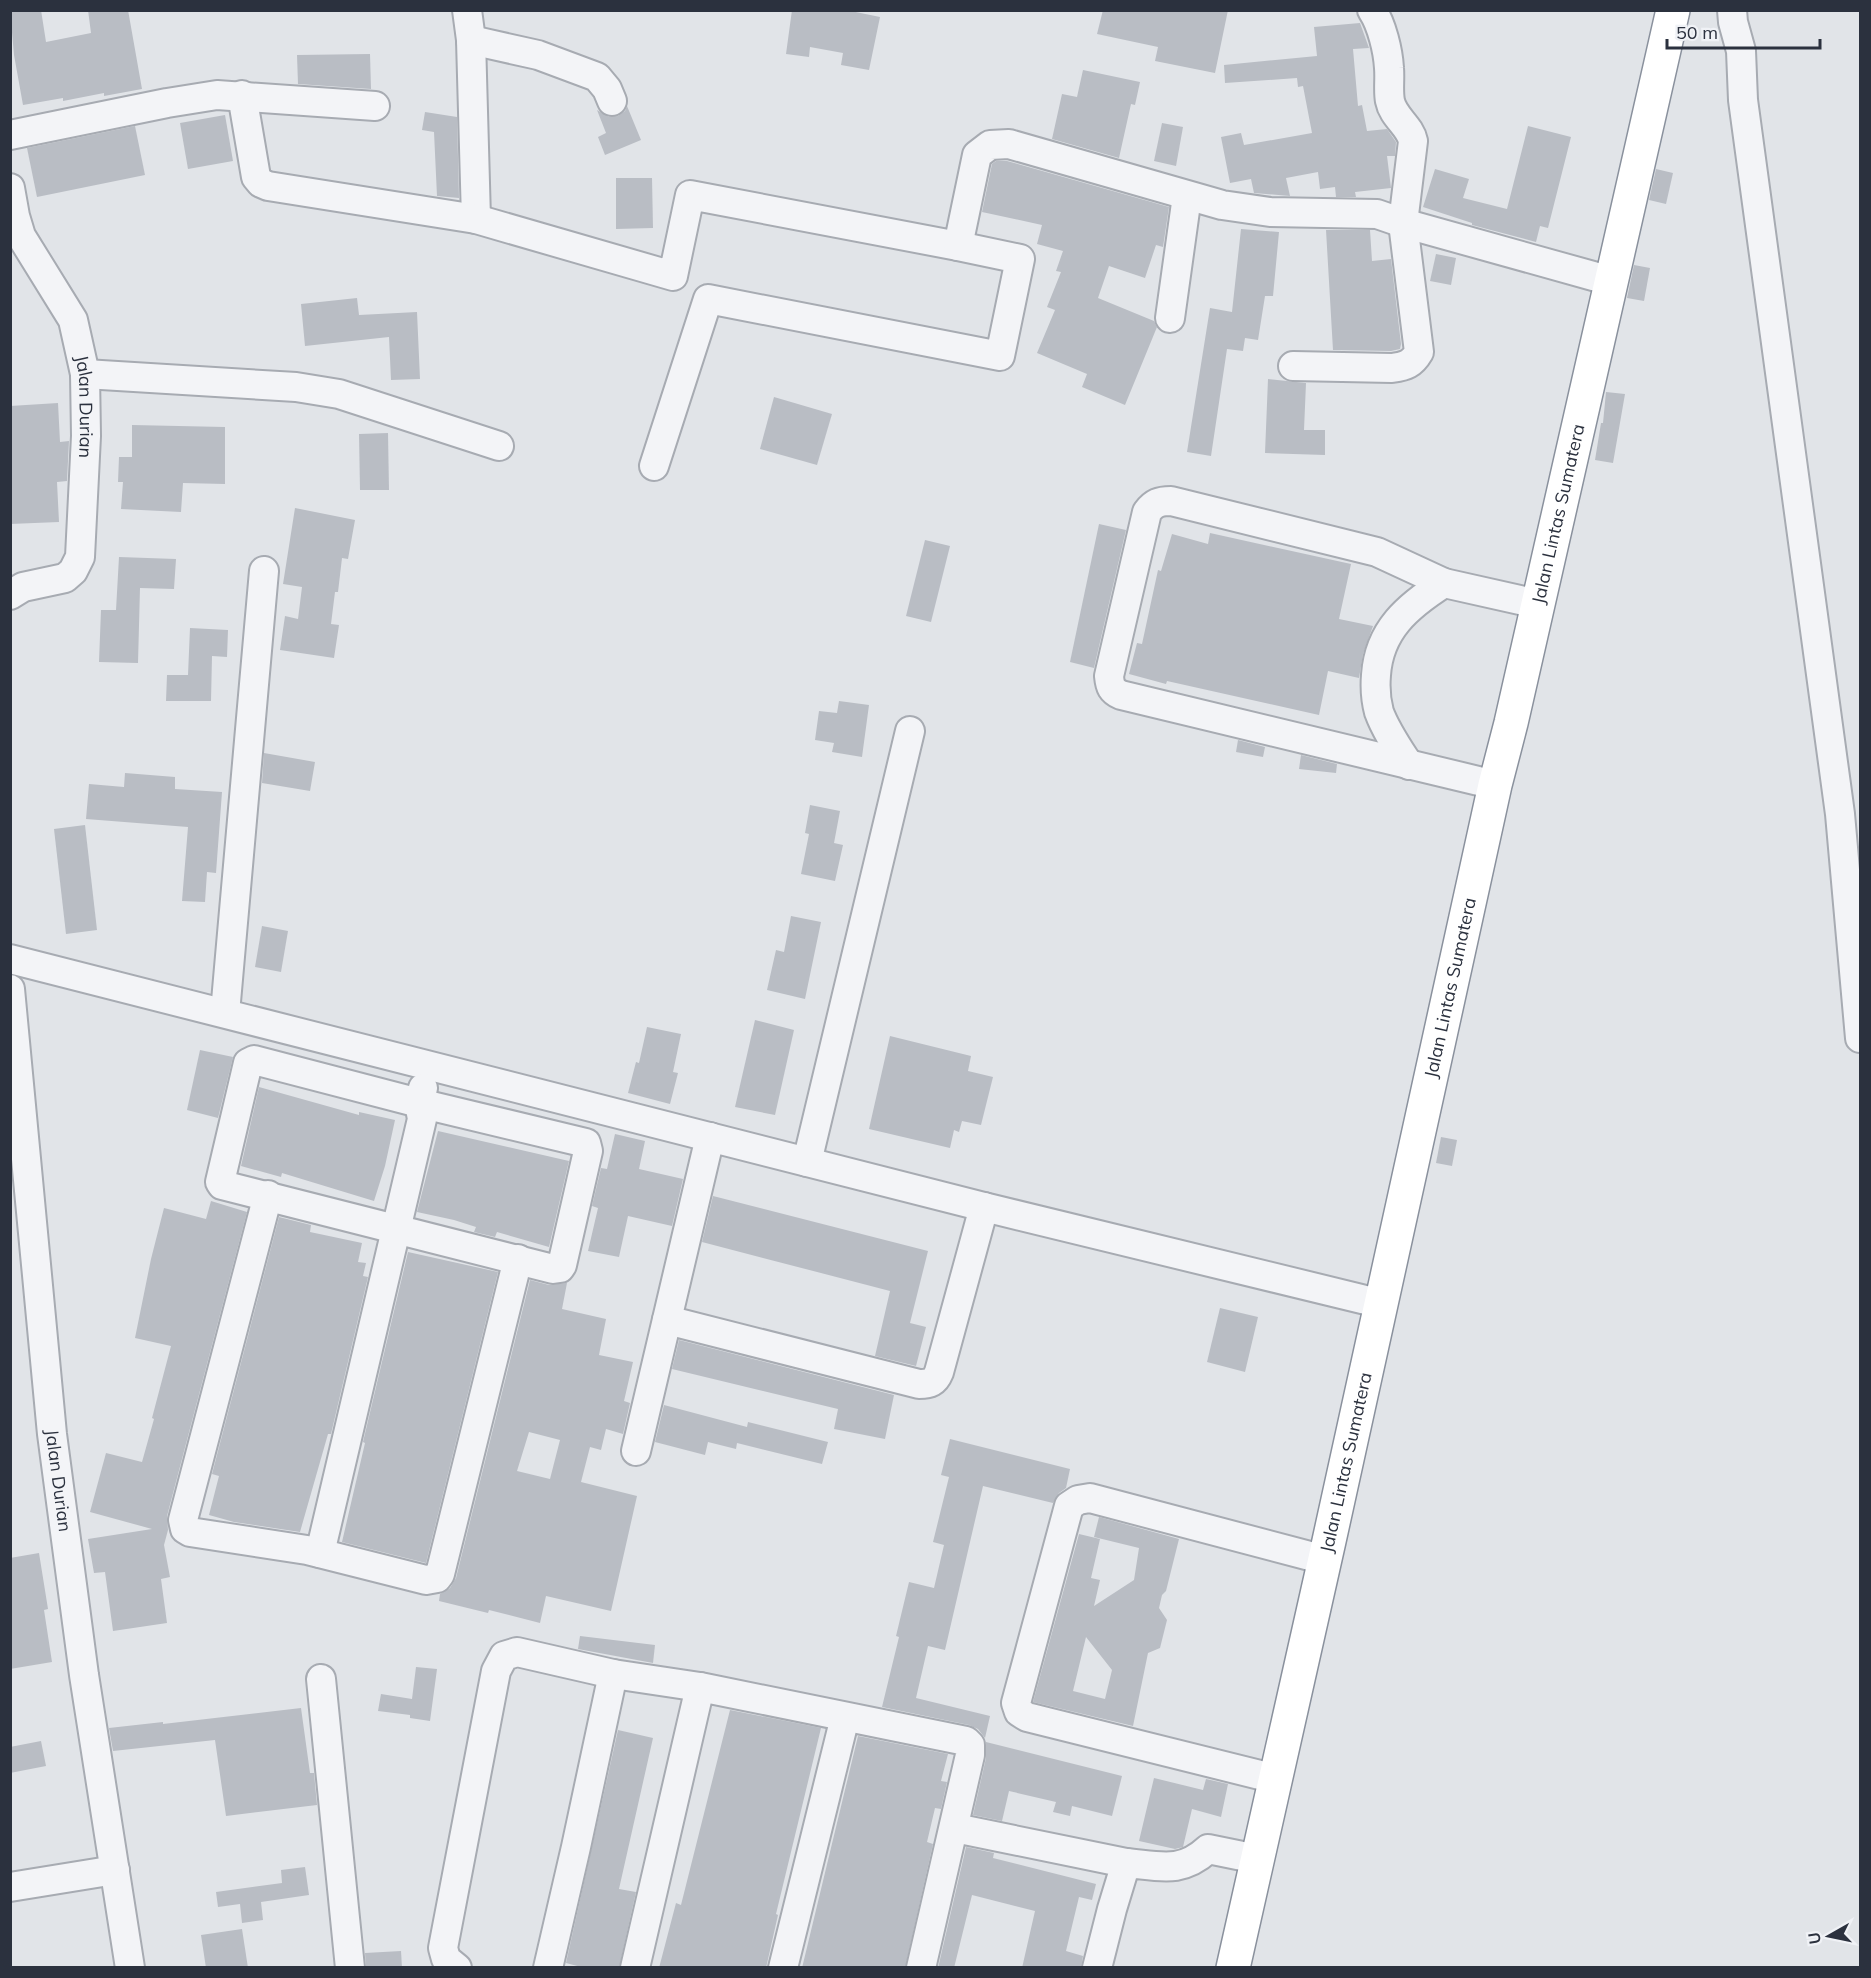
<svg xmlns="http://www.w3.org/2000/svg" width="1871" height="1978" font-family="Mulish,sans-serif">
<rect width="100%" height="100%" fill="#e1e4e8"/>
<g fill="#b9bdc4" fill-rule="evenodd">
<path d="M10 10H41L46 42 91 33 88 10H128L142 89 104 96V93L63 101V98L23 105 14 55Z"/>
<path d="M792 10H846L880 17 869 70 841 65 843 53 810 47 809 57 786 54Z"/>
<path d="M1103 10H1228L1215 73 1155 61 1158 47 1097 34Z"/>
<path d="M1360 23 1369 48 1353 49 1358 106 1362 105 1367 131 1387 129 1396 142 1395 156H1387L1391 188 1355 192 1356 197H1336L1335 187 1320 189 1318 172 1286 178 1290 196 1254 193 1251 179 1230 183 1221 137 1241 133 1244 145 1312 133 1303 86 1298 87 1297 78 1225 83 1224 65 1317 56 1314 27Z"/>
<path d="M370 54 371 89 298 84 297 55Z"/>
<path d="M1083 70 1140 82 1135 105 1131 104 1119 158 1052 139 1062 94 1077 97Z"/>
<path d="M627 106 641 140 605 155 598 137 606 133 597 110 609 117 618 116 625 111Z"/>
<path d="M425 112 457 117 459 198 437 196 434 132 422 130Z"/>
<path d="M225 115 233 161 188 169 180 123Z"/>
<path d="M1162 123 1183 127 1176 166 1154 161Z"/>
<path d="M135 126 145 175 37 197 27 148Z"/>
<path d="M1528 126 1571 137 1548 228 1540 226 1536 242 1472 225V223L1423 207 1435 169 1469 179 1463 198 1507 209Z"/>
<path d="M996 161H1007L1169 207 1163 247 1156 245 1145 278 1109 266 1098 298 1154 321 1157 327 1125 405 1082 387 1087 374 1037 353 1055 310 1047 307 1061 272 1056 271 1063 251 1037 244 1042 225 982 212 992 164Z"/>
<path d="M1656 169 1673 173 1666 204 1649 200Z"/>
<path d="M616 178H652L653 228 616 229Z"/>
<path d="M1241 229 1279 232 1273 296H1265L1258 340 1245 338 1243 351 1227 349 1211 456 1187 452 1210 308 1232 312Z"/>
<path d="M1326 230H1370L1372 261 1391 259 1401 344 1400 349 1391 351 1333 350Z"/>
<path d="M1436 254 1456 258 1451 285 1430 281Z"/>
<path d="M1634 265 1650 268 1644 301 1627 298Z"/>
<path d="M357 298 359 315 417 312 420 379 391 380 389 337 305 346 301 304Z"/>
<path d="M1268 379 1306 383 1304 430H1325V455L1265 453Z"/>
<path d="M1606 392 1625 394 1613 463 1595 460 1601 423H1603Z"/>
<path d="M774 397 832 414 817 465 760 449Z"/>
<path d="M58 403 60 442 69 441 67 481 57 482 59 522 10 524V406Z"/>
<path d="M132 425 225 427V484L183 483 181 512 121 509 123 482H118L119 457H132Z"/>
<path d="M388 433 389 490H360L359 434Z"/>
<path d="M295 508 355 520 348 559 342 558 338 592H335L331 624 339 625 334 658 280 650 285 616 298 619 302 587 283 584Z"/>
<path d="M1099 524 1126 530 1094 668 1070 662Z"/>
<path d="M1210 533 1351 564 1339 619 1373 626 1363 654 1359 678 1328 671 1319 715 1167 681 1166 684 1129 674 1137 643 1142 644 1158 570 1161 571 1172 534 1208 544Z"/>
<path d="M925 540 950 546 931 622 906 616Z"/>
<path d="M119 557 176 559 174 589 140 588 138 663 99 662 101 610H116Z"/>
<path d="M190 628 228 630 227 657 212 656 211 701H166L167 675H188Z"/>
<path d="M839 701 869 705 862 757 832 752 834 743 815 740 819 711 837 713Z"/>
<path d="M1238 740 1265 747 1263 757 1236 752Z"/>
<path d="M264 753 315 762 310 791 262 783Z"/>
<path d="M1301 755 1337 764 1336 773 1299 769Z"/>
<path d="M125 773 175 777V789L222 792 216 873 207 872 205 902 182 901 188 827 86 819 89 784 124 787Z"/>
<path d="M810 805 840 811 834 843 843 845 835 881 801 874 809 834 805 833Z"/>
<path d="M85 825 97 930 66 934 54 829Z"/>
<path d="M791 916 821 922 805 999 767 990 776 950 784 952Z"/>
<path d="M262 926 288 931 281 972 255 967Z"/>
<path d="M755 1020 794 1030 775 1115 735 1107Z"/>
<path d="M647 1027 681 1034 673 1072 678 1073 670 1104 628 1093 636 1062 639 1063Z"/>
<path d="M890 1036 971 1056 968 1071 993 1077 981 1125 962 1121 959 1132 954 1130 950 1148 869 1129Z"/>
<path d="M200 1050 233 1057 218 1118 187 1110Z"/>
<path d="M259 1087 359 1115V1112L395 1120 385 1166 374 1201 282 1173 281 1177 241 1166Z"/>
<path d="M438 1131 569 1161 549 1247 497 1232 495 1237 474 1232 476 1227 454 1220 417 1212Z"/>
<path d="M615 1134 645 1141 639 1169 683 1179 672 1226 628 1216 619 1257 588 1251 598 1208 592 1206 601 1168 607 1169Z"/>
<path d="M1441 1137 1457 1140 1452 1166 1436 1163Z"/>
<path d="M713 1196 928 1251 910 1323 926 1327 916 1366 875 1356 890 1291 702 1242Z"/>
<path d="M211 1201 247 1212 167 1516 168 1530 164 1545 170 1577 161 1579 167 1623 113 1631 105 1572 94 1573 88 1539 152 1529 90 1512 106 1453 142 1462 154 1419 152 1418 171 1346 135 1338 151 1259 164 1208 206 1219Z"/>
<path d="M279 1217 311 1225 310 1232 362 1243 358 1262 366 1263 363 1276 368 1277 331 1434H328L300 1532 234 1522 209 1515 219 1476 212 1474Z"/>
<path d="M408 1252 498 1272 426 1563 342 1542 365 1443 363 1442Z"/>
<path d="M530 1280 549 1285 567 1283 562 1309 606 1319 599 1355 633 1362 624 1401 630 1403 623 1434 606 1429 601 1450 590 1447 581 1482 637 1496 611 1611 546 1596 540 1623 489 1610 488 1613 439 1601 440 1594 450 1588 456 1578ZM529 1432 560 1440 550 1479 517 1471Z"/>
<path d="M1220 1308 1258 1317 1245 1372 1207 1362Z"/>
<path d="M679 1340 894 1395 885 1439 834 1429 838 1409 672 1369Z"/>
<path d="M664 1405 747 1427 748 1422 828 1442 822 1464 737 1443 736 1449 708 1442 705 1455 655 1442Z"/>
<path d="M950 1439 1070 1469 1066 1488 1059 1493 1053 1503 983 1486 945 1650 928 1646 916 1698 990 1716 985 1738 978 1729 969 1725 882 1707 899 1637 896 1636 909 1582 934 1588 944 1545 933 1542 949 1477 941 1475Z"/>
<path d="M1099 1517 1179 1539 1166 1591 1162 1595 1159 1608 1167 1620 1160 1648 1148 1653 1133 1726 1033 1702 1079 1534 1100 1539 1091 1578 1100 1580 1094 1606 1134 1580 1139 1548 1094 1537ZM1086 1637 1112 1670 1105 1699 1073 1691Z"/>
<path d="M39 1553 48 1609 44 1610 52 1662 10 1669V1558Z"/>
<path d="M580 1636 655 1645 653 1663 578 1649Z"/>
<path d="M416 1667 437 1669 430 1721 410 1718V1715L378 1711 381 1694 412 1699Z"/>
<path d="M301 1708 310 1773H314L317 1805 226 1816 215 1740 113 1751 109 1728 163 1722V1724Z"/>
<path d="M730 1710 821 1728 776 1914 778 1915 766 1968H659L676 1903 681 1905Z"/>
<path d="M618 1730 653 1738 619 1889 636 1892 619 1968H585L566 1963Z"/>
<path d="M858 1736 948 1754 941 1781 947 1782 941 1809 935 1808 927 1842 933 1844 905 1968H802Z"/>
<path d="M41 1741 46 1766 10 1773V1747Z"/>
<path d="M986 1742 1122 1776 1112 1816 1072 1806 1070 1816 1053 1812 1056 1802 1009 1791 1002 1821 973 1815 986 1758Z"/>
<path d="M1154 1778 1203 1790 1206 1779 1228 1784 1221 1817 1192 1809 1183 1847 1175 1849 1139 1841Z"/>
<path d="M966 1847 994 1853 993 1858 1096 1884 1092 1900 1079 1897 1066 1951 1083 1956 1081 1968H1022L1035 1911 972 1895 954 1968H938Z"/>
<path d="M305 1867 309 1895 261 1902 263 1920 242 1923 240 1904 218 1907 216 1892 282 1883 281 1870Z"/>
<path d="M242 1929 248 1968H206L201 1935Z"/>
<path d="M401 1951 402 1968H366L365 1953Z"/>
</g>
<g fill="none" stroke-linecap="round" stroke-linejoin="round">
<g stroke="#a7abb2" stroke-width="32">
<g id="minor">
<path d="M467 10 471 40 476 219"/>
<path d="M1732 10 1733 22 1741 51 1743 100 1840 814 1860 1038"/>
<path d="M471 40 538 55 597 77 607 89 612 101"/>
<path d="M242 95 256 177 261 183 268 186 476 219 673 276 690 195 958 246 977 155 990 145 1009 144 1222 205 1270 212 1377 214 1403 223 1611 281"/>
<path d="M10 135 167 103 217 95 375 106"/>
<path id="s1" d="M10 188 15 216 21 236 73 320 85 374 86 436 80 557 73 571 65 578 23 587 10 595"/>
<path d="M1170 318 1187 196"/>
<path d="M1293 366 1392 368C1406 366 1412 364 1419 352L1403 223 1413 141C1410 126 1393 117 1390 101 1388 91 1390 79 1389 68 1388 51 1382 25 1372 10"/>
<path d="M85 374 296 387 339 394 499 446"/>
<path d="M654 466 708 299 1000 356 1020 259 958 246"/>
<path d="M1409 765C1398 748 1386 731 1379 712 1376 701 1375 687 1376 675 1379 630 1408 606 1444 583"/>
<path d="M1495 785 1121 695C1112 691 1110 687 1109 676L1147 512C1154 503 1159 501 1171 501L1377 552 1444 583 1538 604"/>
<path d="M10 959 984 1207 1382 1304"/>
<path id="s2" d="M10 989 52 1434 84 1675 130 1968"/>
<path d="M225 1013 264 571"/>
<path d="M254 1060 419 1103 586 1143 588 1151 562 1265 560 1268 553 1269 222 1185 220 1182 248 1063Z"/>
<path d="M807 1162 910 731"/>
<path d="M268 1195 183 1520 185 1529 190 1532 307 1550 426 1580 437 1578 440 1574 518 1259"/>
<path d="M667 1320 919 1384C930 1384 935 1382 939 1372L984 1207"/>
<path d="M636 1451 710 1137"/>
<path d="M320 1553 422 1119 419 1103 423 1088"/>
<path d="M321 1679 350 1968"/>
<path d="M1276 1779 1027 1717 1019 1712 1016 1703 1069 1506 1078 1500 1090 1498 1325 1560"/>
<path d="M955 1828 1126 1863"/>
<path d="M10 1887 115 1870"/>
<path d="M457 1968 446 1959 443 1948 496 1671 504 1656 517 1652 613 1674 700 1687"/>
<path d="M548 1968 576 1847 613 1674"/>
<path d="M635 1968 700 1687 966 1741 970 1745V1755L921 1968"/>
<path d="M783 1968 845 1717"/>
<path d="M1097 1968 1112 1909 1126 1863C1160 1866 1181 1874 1208 1849L1257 1859"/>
</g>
</g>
<g stroke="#8a919d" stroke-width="36">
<g id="highway">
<path id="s3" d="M1233 1968 1329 1541 1495 785 1511 723 1673 10"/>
</g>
</g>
<use href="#minor" stroke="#f3f4f7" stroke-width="28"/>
<use href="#highway" stroke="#fff" stroke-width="33"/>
</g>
<g text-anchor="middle" stroke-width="6" stroke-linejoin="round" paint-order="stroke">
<g font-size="18" fill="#2b313e" stroke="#f0f2f6">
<text dy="6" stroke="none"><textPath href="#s1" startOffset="236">Jalan Durian</textPath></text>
<text dy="6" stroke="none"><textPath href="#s3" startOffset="1490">Jalan Lintas Sumatera</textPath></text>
<text dy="6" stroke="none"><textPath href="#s3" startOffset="1004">Jalan Lintas Sumatera</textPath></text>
<text dy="6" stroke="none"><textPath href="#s3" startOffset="518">Jalan Lintas Sumatera</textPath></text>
<text dy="6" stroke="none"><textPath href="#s2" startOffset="494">Jalan Durian</textPath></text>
</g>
</g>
<rect width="1871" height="1978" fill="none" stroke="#2b313e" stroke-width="24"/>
<g transform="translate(1829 1936) rotate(261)" stroke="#f0f2f6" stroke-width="4.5" paint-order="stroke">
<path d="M0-4.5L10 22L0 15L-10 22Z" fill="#2b313e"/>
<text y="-9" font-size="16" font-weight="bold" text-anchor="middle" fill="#2b313e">U</text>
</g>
<path d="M1667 39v9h153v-9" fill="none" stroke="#2b313e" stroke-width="3"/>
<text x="1676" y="39" font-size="18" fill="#2b313e" stroke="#f0f2f6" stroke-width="4.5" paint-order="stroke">50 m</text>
</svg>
